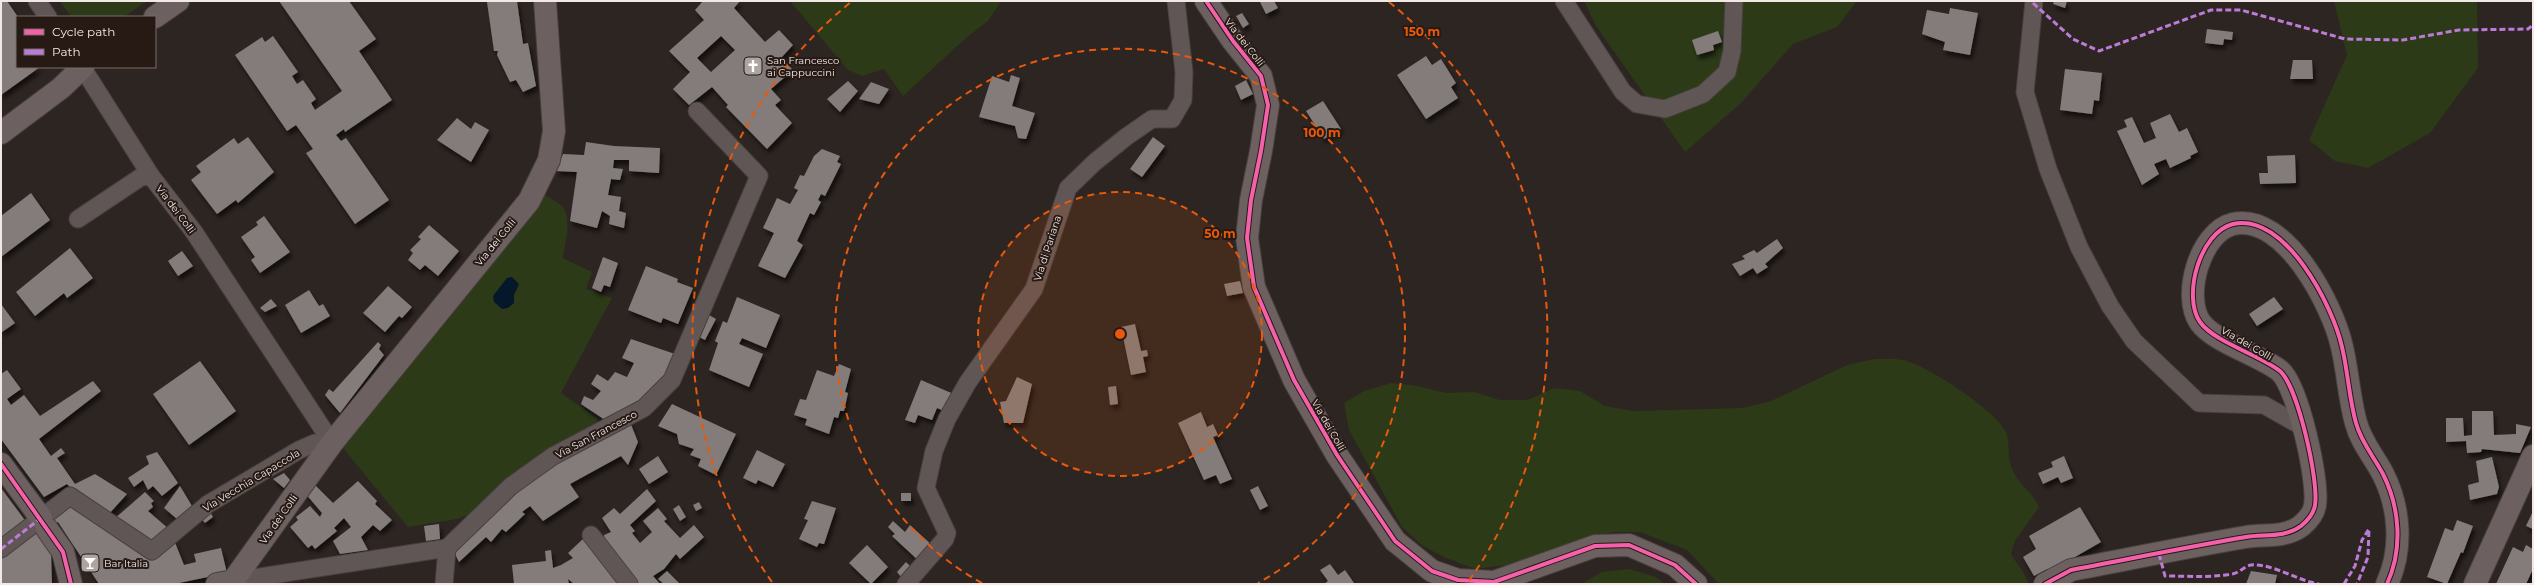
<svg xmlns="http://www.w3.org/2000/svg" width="2534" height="585" font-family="Montserrat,sans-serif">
<defs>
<filter id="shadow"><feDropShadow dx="2.5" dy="4.5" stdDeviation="2" flood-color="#0009"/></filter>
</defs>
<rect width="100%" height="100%" fill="#2d2522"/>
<g fill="#2c3a18">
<path d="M60 1H147L124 17H71Z"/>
<path d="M790 1H1001L988 21 967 37 903 96 884 69 862 76 848 70Z"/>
<path d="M1584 1H1857L1837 27 1793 44 1741 103 1685 152 1596 26Z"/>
<path d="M2334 1H2477L2478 68 2430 133 2368 168 2335 161 2309 140 2347 55Z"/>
<path d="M545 195C550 198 556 201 561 205 573 216 565 243 563 258L592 272 586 289 612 298 561 393 598 419 595 427 540 456 506 479 471 514 457 519 408 527 342 447 525 222Z"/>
<path d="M1875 359C1884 359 1894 358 1903 360 1925 364 1997 411 2006 432 2011 446 2006 460 2014 473 2021 486 2033 493 2039 507L2015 541 2011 554C2017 565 2026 573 2028 584H1719L1687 550 1640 532H1613L1588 537 1523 563 1475 569 1446 558 1423 546 1402 527 1349 430 1344 403 1364 391 1391 383 1418 386 1446 393 1474 392 1500 400H1528L1554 388 1580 391 1605 406 1633 411 1743 408 1771 401 1847 365Z"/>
<path d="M1629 569 1656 577 1664 584H1582L1601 572Z"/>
</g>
<path fill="#05172b" d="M512 277 519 284 514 295V303L508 308 502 309 494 302 493 296 507 278Z"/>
<g fill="#837c7a" fill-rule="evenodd" filter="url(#shadow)">
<path d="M2 1H7L18 17 17 67H40L1 95Z"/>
<path d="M279 1H349L376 39 359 51 392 100 345 132 344 129 336 135 341 141 346 138 389 200 355 224 306 153 313 149 296 125 287 131 235 55 262 37 265 42 273 36 298 72 292 76 297 84 303 80 316 99 311 103 315 110 342 91Z"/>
<path d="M517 1 523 44 528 43 536 86 523 92 516 80 510 82 497 55 498 51H494L487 2Z"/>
<path d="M703 1H740L734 8 765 42 779 30 793 45 781 58 793 70 771 89 781 100 775 105 792 123 767 149 726 107 728 105 712 87 689 105 673 89 690 72 669 51 704 20 695 10ZM721 36 735 50 711 72 697 58Z"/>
<path d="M1274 1 1278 8 1266 14 1260 2Z"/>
<path d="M2054 1H2067L2065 8 2053 4Z"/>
<path d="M1950 8 1978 13 1970 55 1943 50 1945 42 1922 34 1927 10 1949 14Z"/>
<path d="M1242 13 1249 24 1243 28 1236 16Z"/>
<path d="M2207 29 2233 32 2232 40 2224 39 2223 45 2205 43Z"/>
<path d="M1718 31 1722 42 1713 45 1714 50 1697 55 1692 40Z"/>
<path d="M1426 56 1432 65 1441 59 1456 83 1451 87 1458 98 1426 119 1397 75Z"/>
<path d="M2293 60H2312L2313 79H2290Z"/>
<path d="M2065 69 2102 73 2099 101 2094 100 2092 114 2060 110Z"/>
<path d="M1011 75 1020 78 1012 106 1035 113 1026 139 1018 138 1015 126 979 117 992 76 1009 82Z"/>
<path d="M1246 80 1253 94 1241 100 1235 86Z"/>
<path d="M848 81 858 91 840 112 827 99Z"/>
<path d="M871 82 889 89 879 104 859 99Z"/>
<path d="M1323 101 1341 129 1324 139 1306 111Z"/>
<path d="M2170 114 2179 132 2187 128 2198 152 2190 156 2191 158 2170 168 2166 159 2154 164 2159 174 2142 185 2117 131 2127 127 2124 120 2132 117 2144 143 2156 138 2150 123Z"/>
<path d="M457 118 471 129 475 122 489 130 471 162 437 140Z"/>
<path d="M248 137 274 172 238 203 236 200 217 214 191 180 201 172 196 166 234 138 238 144Z"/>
<path d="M1153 137 1165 146 1142 177 1130 169Z"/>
<path d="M586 142 614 146 660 148 659 173 629 171V160H614L613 168 623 169 620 180 611 179 608 195 621 197 619 211 626 213 624 228 609 224 610 216 602 211 597 228 570 221 577 172 556 171 563 154 584 155Z"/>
<path d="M822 149 840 156 837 162 841 164 825 196 821 194 818 200 821 202 814 215 810 213 797 241 803 245 785 278 758 266 774 233 763 228 777 198 790 204 798 190 794 188 800 175 804 176 814 156Z"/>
<path d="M2295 155 2296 183 2260 184 2259 173H2268L2267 156Z"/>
<path d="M31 193 50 220 1 257V216Z"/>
<path d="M264 216 290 252 260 273 251 260 255 257 241 237 258 225 256 222Z"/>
<path d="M429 225 459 251 438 276 425 265 420 270 408 260 413 253 410 250 421 239 418 237Z"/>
<path d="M1777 239 1783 248 1765 264 1768 267 1757 274 1753 268 1740 276 1732 264 1745 259 1742 256 1754 250 1757 253Z"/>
<path d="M70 248 93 278 67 298 64 293 35 316 16 292Z"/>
<path d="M182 251 193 266 178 276 168 261Z"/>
<path d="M603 257 618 263 610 287 604 285 601 292 592 288Z"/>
<path d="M646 266 678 279 677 282 693 288 678 324 663 318 661 323 628 310Z"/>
<path d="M1240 281 1243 293 1227 296 1224 284Z"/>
<path d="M388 286 412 307 402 318 399 316 385 332 363 313Z"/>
<path d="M309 290 319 306 323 304 330 316 301 333 285 305Z"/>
<path d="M737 297 780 315 766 348 742 338 739 344 763 354 749 387 709 370 718 343 715 341 723 321 727 323Z"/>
<path d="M2274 297 2283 309 2257 326 2249 314Z"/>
<path d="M271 299 277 306 265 312 260 308Z"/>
<path d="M1 304 15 323 2 332 1 331Z"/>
<path d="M709 315 716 319 705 340 697 336Z"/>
<path d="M1135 324 1141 351 1147 350 1148 356 1143 357 1146 372 1131 375 1121 327Z"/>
<path d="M631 339 675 354 662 380 646 397 608 422 581 404 584 396 593 400 601 391 591 384 597 374 608 381 615 372 627 377 634 363 622 358Z"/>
<path d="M378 342 381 345 379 349 384 355 340 413 325 395 329 389 333 392Z"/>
<path d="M200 361 236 411 189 445 153 394Z"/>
<path d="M839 364 851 369 845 392 848 393 844 411H840L838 418 834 417 829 434 805 425 807 419 794 415 800 399 806 400 817 370 834 376Z"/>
<path d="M7 370 21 389 7 399 11 405 24 395 40 416 93 381 101 391 39 439 51 456 61 448 65 453 57 458 75 484 95 474 127 494 108 515 76 494 67 484 44 497 1 439V374Z"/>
<path d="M1017 377 1032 384 1023 423H1004L1000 402 1006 401Z"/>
<path d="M921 380 956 395 949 413 937 408 932 420 918 415 915 423 905 420Z"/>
<path d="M1116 386 1118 404 1110 405 1108 387Z"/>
<path d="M672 404 736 434 716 475 698 466 701 459 690 455 694 449 679 444 677 434 658 426Z"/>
<path d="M2472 411H2493L2494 435 2516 434V424L2531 427 2520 453 2482 449 2481 452 2467 453 2466 441 2446 442V418H2463L2464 436 2472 435Z"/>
<path d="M1201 412 1207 427 1213 424 1218 435 1213 437 1232 479 1220 484 1216 475 1204 480 1178 423Z"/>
<path d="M630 422 638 442 628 465 621 456 570 484 579 497 543 521 530 506 522 512 525 514 506 532 502 529 491 542 486 537 459 562 453 550 515 489 557 460Z"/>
<path d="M757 450 785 464 773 487 758 480 756 484 743 478Z"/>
<path d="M157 452 178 483 162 496 153 486 148 490 143 480 134 487 128 478 149 464 146 456Z"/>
<path d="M658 456 668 472 649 484 639 469Z"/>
<path d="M2064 456 2073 478 2061 483 2058 477 2043 484 2038 473 2053 467 2051 462Z"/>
<path d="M2492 457 2499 487 2497 494 2470 500 2468 485 2479 482 2476 461Z"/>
<path d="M284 473 290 480 284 488 273 479Z"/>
<path d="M311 481 333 503 358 481 377 501 375 504 392 520 380 531 373 525 361 537 368 550 340 554 333 541 351 527 344 518 334 528 337 531 315 549 312 545 308 548 290 527 298 520 296 517 310 506 320 517 322 513 304 492Z"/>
<path d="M180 486 192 506 177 519 164 508Z"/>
<path d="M1258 486 1268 506 1260 510 1250 490Z"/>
<path d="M1 488 27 523 1 543Z"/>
<path d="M647 489 656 501 630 525 635 531 632 533 640 543 652 532 643 521 658 508 667 519 664 521 680 538 694 525 704 537 680 559 676 554 664 569 653 576 660 584H635L605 546 604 535 611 532 602 518 614 508 620 514Z"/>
<path d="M145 492 154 501 151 503 153 507 148 511 169 529 149 546 113 520Z"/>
<rect x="901" y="493" width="10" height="8"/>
<path d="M812 501 836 508 824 544 819 543 817 547 799 539 808 520 804 519Z"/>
<path d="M699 502 702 508 696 511 693 505Z"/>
<path d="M74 505 139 549 151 560 174 540 184 565 196 562 194 554 221 548 227 573 174 584H99L58 522 38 535 51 552 52 584H1V558L37 533 34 529Z"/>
<path d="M679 505 686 517 680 521 673 509Z"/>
<path d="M2080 507 2101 542 2049 572 2047 569 2034 576 2023 557 2036 549 2029 536Z"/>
<path d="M209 510 213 517 205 523 200 517Z"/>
<path d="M2533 511V529L2526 526Z"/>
<path d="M2457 520 2473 526 2463 553 2461 552 2447 584 2427 577 2445 528 2453 531Z"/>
<path d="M893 521 905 532 910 525 934 547 920 562 892 536 895 534 888 527Z"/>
<path d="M439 524 440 539 426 541 424 526Z"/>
<path d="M584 538 619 584H574L568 579 569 584H514L512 565 546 561 545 551 551 550 553 568 561 565 573 558 568 553Z"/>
<path d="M867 545 888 567 871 584 849 563Z"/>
<path d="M2526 545 2533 549V569L2526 584H2496L2513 547 2523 552Z"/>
<path d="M906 562 912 568 902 578 897 572Z"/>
<path d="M1330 564 1338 575 1345 570 1354 583 1324 584 1328 581 1320 570Z"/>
<path d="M667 571 680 584H664L658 579Z"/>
<path d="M2251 571 2277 575 2275 584H2246Z"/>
</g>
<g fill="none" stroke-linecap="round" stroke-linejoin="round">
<g stroke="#48413e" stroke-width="19">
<g id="street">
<path d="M37 1 48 17"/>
<path d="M1564 1 1623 92 1637 104 1665 109 1703 94 1727 72 1732 51 1734 1"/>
<path d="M2034 1 2025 92 2048 169 2079 247 2110 306 2134 341 2199 403 2264 405 2303 427"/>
<path d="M82 67 151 176"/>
<path d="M78 219 141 177 151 176 194 232 332 443"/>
<path d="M591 535 629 584"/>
<path d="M1 549 70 496 152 551 208 504 299 450 315 443H332"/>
<path d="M233 581 447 548 511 486 553 456 644 408 672 380 759 176 697 111"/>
<path d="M444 584 447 548"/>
<path d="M906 584 945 539 947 533 926 488 934 451 947 419 968 382 1034 289 1068 188 1095 162 1126 137 1152 119H1172L1183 100 1184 72 1176 1"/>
</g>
</g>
<g stroke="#48413e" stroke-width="24">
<g id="secondary">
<path d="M1206 1 1233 41 1261 76 1268 105 1261 151 1251 200 1247 238 1254 287 1294 380 1337 455 1395 541 1432 571 1458 580 1494 582 1595 546 1629 545 1675 565 1696 584"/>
<path d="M155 17 178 1"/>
<path d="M1 133 61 88 83 67"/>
<path d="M1 464 41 518"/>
<path d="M47 529 63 552 71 584"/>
<path d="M217 584 233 581 332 443 529 201 549 160 554 131 545 1"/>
<path d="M2045 584 2071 570C2129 559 2187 547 2246 537 2264 534 2285 538 2301 526 2307 521 2314 513 2315 505 2319 481 2298 387 2280 371 2260 355 2214 342 2200 322 2182 296 2200 232 2233 224 2285 212 2333 306 2342 347 2348 372 2349 398 2356 423 2361 442 2374 457 2383 474 2400 508 2403 549 2387 584"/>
<path d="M2475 584 2533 456"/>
</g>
</g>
<use href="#street" stroke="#605656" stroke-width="17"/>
<use href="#secondary" stroke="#6d6060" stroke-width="22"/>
<g stroke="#bd7bd9" stroke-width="3" stroke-dasharray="6 3" stroke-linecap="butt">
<path d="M2033 3 2073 39 2099 51 2211 10H2241L2345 39 2403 40 2459 30 2528 29 2533 25"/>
<path d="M1 549 41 518"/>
<path d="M2159 554 2165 576C2187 576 2209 578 2232 574 2239 573 2245 566 2251 565 2272 563 2298 581 2319 584"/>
<path d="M2344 584 2355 566 2362 540 2369 529 2368 557 2357 584"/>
</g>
<g stroke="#271a15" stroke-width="6">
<g id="cycleway">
<path d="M1206 1 1233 41 1261 76 1268 105 1261 151 1251 200 1247 238 1254 287 1294 380 1337 455 1395 541 1432 571 1458 580 1494 582 1595 546 1629 545 1675 565 1696 584"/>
<path d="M1 464 63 552 71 584"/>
<path d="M2045 584 2071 570C2129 559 2187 547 2246 537 2264 534 2285 538 2301 526 2307 521 2314 513 2315 505 2319 481 2298 387 2280 371 2260 355 2214 342 2200 322 2182 296 2200 232 2233 224 2285 212 2333 306 2342 347 2348 372 2349 398 2356 423 2361 442 2374 457 2383 474 2400 508 2403 549 2387 584"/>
</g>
</g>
<use href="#cycleway" stroke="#f560ab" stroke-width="4"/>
</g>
<circle cx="1120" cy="334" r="142" fill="#e8590c" fill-opacity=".12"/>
<g fill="none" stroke="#e8590c" stroke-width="2" stroke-dasharray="7 5">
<circle cx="1120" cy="334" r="142"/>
<path d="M982 583A285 285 0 1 1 1258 583"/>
<path d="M772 582A427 427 0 0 1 851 2M1389 2A427 427 0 0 1 1468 582"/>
</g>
<defs>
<g id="church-square" transform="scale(1)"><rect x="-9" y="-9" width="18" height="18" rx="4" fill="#ada4a1" stroke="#271a15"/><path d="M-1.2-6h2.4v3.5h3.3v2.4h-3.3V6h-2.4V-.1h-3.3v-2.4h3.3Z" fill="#fff"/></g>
<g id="bar-square" transform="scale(1)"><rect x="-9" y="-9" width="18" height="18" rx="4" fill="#ada4a1" stroke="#271a15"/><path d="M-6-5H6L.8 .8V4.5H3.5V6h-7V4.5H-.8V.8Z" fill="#fff"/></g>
</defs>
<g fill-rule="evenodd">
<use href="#church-square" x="753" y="66"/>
<use href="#bar-square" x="90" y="563"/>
</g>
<g text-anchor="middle" stroke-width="4" stroke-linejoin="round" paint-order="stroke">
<g font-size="10" fill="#f2e9e6" stroke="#271a15">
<text transform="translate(1245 42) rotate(52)" y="4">Via dei Colli</text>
<text transform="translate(176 209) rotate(53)" y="4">Via dei Colli</text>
<text transform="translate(495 242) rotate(-51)" y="4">Via dei Colli</text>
<text transform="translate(1047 248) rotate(-72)" y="4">Via di Pariana</text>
<text transform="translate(2247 343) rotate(30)" y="4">Via dei Colli</text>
<text transform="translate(1329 425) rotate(60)" y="4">Via dei Colli</text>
<text transform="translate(596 434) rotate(-28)" y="4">Via San Francesco</text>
<text transform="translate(251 480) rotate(-31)" y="4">Via Vecchia Capaccola</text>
<text transform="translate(278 519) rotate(-55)" y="4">Via dei Colli</text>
</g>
<g font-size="10" fill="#f2e9e6" stroke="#271a15" text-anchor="start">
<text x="767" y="64">San Francesco<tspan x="767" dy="12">ai Cappuccini</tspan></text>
<text x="104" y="567">Bar Italia</text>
</g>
</g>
<circle cx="1120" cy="334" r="6" fill="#e8590c" stroke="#271a15" stroke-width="2"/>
<g font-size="12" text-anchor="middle" font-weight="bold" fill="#e8590c" stroke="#271a15" stroke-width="4" stroke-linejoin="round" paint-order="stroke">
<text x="1422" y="36">150 m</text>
<text x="1322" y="137">100 m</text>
<text x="1220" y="238">50 m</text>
</g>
<rect width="2534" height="585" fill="none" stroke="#f2e9e6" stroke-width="4"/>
<rect x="16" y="16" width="140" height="52" fill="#271a15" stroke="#786d69"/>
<rect x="24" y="29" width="20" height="6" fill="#f560ab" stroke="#786d69"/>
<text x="52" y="36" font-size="12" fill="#f2e9e6">Cycle path</text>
<rect x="24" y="49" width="20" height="6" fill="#bd7bd9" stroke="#786d69"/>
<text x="52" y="56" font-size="12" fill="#f2e9e6">Path</text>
</svg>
